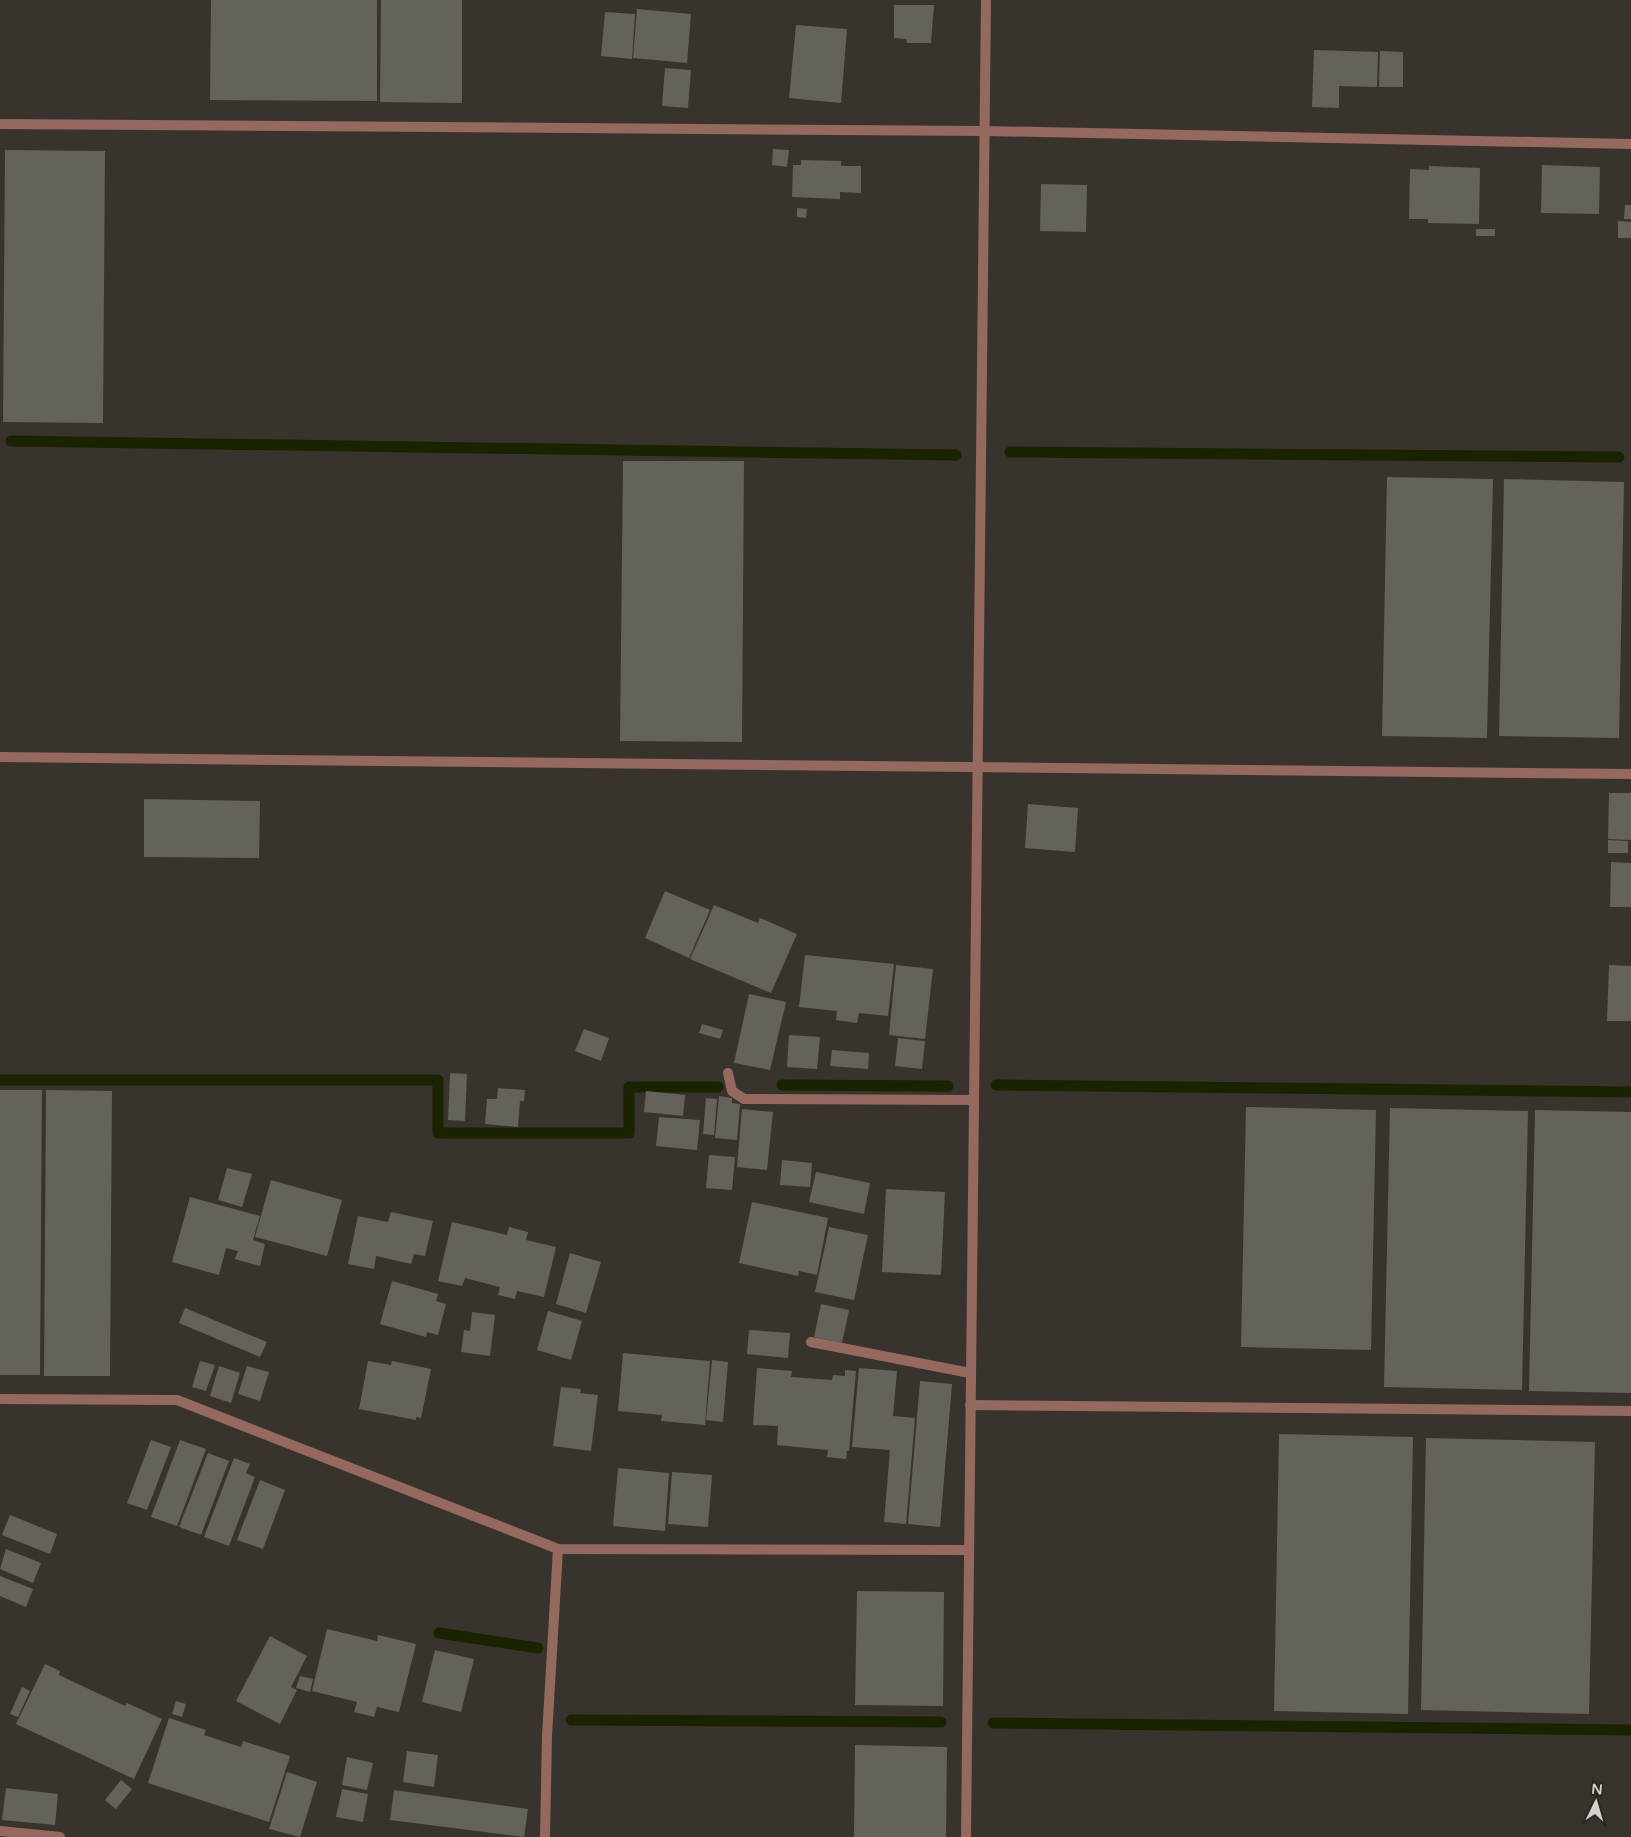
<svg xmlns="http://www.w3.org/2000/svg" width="1631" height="1837" font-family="'Varela Round',sans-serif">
<rect width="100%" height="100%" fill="#39332e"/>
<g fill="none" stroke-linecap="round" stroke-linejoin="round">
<g stroke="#192300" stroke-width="11">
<path d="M11 441 956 455"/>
<path d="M1010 452 1619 457"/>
<path d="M0 1080H438V1133H629V1087H718"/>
<path d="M782 1085 948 1086"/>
<path d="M996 1085 1631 1092"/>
<path d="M439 1633 538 1648"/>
<path d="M571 1720 941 1722"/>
<path d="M993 1723 1631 1730"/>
</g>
</g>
<g fill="#64625b">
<path d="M211 0H377V101L210 100Z"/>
<path d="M381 0H462V103L380 102Z"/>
<path d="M894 5H934L931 43H907L906 39 894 38Z"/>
<path d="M637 9 691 14 687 63 633 58Z"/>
<path d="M605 12 635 14 632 59 601 56Z"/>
<path d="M796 25 847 29 841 103 789 98Z"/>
<path d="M1314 50 1378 52 1377 87 1339 86V108L1312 107Z"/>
<path d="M1380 51 1403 52V87H1379Z"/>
<path d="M665 68 691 70 688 108 662 106Z"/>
<path d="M773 149 789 150 787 167 772 165Z"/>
<path d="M5 150 105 151 103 423 3 422Z"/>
<path d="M801 160 841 161V166H861V193L840 192V199L792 197 793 165H801Z"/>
<path d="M1542 165 1600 167 1599 214 1541 213Z"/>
<path d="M1429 166 1480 168 1479 224 1428 223V219H1409L1410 169 1429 170Z"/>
<path d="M1041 184 1087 185 1086 232 1040 231Z"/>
<path d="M1625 205H1631V219H1624Z"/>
<path d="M797 208 807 209 806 218 797 217Z"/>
<path d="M1618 221 1631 222V238H1618Z"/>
<rect x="1476" y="229" width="19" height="7"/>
<path d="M623 461H744L742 742 620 741Z"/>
<path d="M1387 477 1493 479 1487 738 1382 736Z"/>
<path d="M1504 479 1624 482 1619 738 1499 736Z"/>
<path d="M1609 793H1631V840L1608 839Z"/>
<path d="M144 799 260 801 259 858 144 857Z"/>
<path d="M1028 804 1078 808 1075 852 1025 848Z"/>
<path d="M1608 840 1628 841V853H1608Z"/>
<path d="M1611 862 1631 863V907H1610Z"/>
<path d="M665 891 710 910 689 958 645 938Z"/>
<path d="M714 905 758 923 760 918 797 934 771 993 690 959Z"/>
<path d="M805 955 894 964 888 1016 859 1013 857 1023 836 1020 837 1011 799 1007Z"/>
<path d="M896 965 933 969 925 1039 889 1035Z"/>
<path d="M1609 965 1631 966V1021H1607Z"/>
<path d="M749 994 786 1002 770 1070 734 1063Z"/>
<path d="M702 1024 723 1030 720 1039 699 1033Z"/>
<path d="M584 1029 609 1038 601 1061 575 1051Z"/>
<path d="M789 1035 820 1037 817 1069 787 1067Z"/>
<path d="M898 1038 925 1041 922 1069 895 1066Z"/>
<path d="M832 1050 869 1053 868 1069 830 1066Z"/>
<path d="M450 1073 467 1074 465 1121 448 1120Z"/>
<path d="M498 1088 525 1090 524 1101H520L518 1127 485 1124 487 1099H497Z"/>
<path d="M0 1090H42L40 1375H0Z"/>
<path d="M46 1090 112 1091 110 1376H44Z"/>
<path d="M646 1091 685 1095 683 1116 644 1112Z"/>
<path d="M719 1096 732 1098V1103L740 1104 737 1140 715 1138Z"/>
<path d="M706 1098 717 1099 714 1135 703 1134Z"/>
<path d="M1246 1107 1376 1110 1371 1350 1241 1347Z"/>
<path d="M1390 1108 1528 1111 1522 1390 1384 1387Z"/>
<path d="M742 1109 773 1112 767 1170 737 1167Z"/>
<path d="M1535 1110 1631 1112V1393L1529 1391Z"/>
<path d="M659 1117 700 1120 697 1150 656 1146Z"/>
<path d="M709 1155 735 1157 732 1190 706 1188Z"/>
<path d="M782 1160 812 1163 810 1187 780 1185Z"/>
<path d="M227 1168 252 1174 242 1207 218 1200Z"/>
<path d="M816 1172 870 1183 864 1214 809 1202Z"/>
<path d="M271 1180 342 1200 327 1256 255 1237Z"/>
<path d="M886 1189 945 1192 941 1275 882 1272Z"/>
<path d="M190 1197 260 1216 253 1240 265 1244 260 1266 235 1259 238 1251 226 1248 219 1275 172 1262Z"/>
<path d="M752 1202 828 1218 817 1275 799 1271 798 1276 739 1263Z"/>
<path d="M391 1212 433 1221 425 1256 414 1254 411 1264 376 1256 374 1269 348 1264 358 1216 388 1222Z"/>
<path d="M452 1222 507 1235 509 1227 528 1232 526 1240 556 1247 544 1297 517 1291 515 1299 498 1295 500 1287 465 1278 462 1286 438 1281Z"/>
<path d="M829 1227 868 1235 854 1300 815 1292Z"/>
<path d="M570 1253 601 1262 586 1313 556 1304Z"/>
<path d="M392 1281 438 1294 436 1301 446 1304 438 1335 427 1332 426 1337 380 1324Z"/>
<path d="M821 1304 849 1310 842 1343 814 1337Z"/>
<path d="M185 1308 267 1342 260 1357 179 1323Z"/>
<path d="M548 1311 582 1321 571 1360 537 1350Z"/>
<path d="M472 1312 495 1315 490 1356 461 1352 464 1330 470 1331Z"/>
<path d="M749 1330 790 1333 788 1358 747 1354Z"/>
<path d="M623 1353 710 1361 705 1425 661 1421 662 1415 618 1411Z"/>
<path d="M712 1360 728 1362 723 1422 706 1420Z"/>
<path d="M200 1361 215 1365 206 1391 192 1387Z"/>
<path d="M368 1361 391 1365 392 1361 431 1369 421 1418 416 1417V1420L359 1409Z"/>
<path d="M219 1366 240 1373 231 1403 210 1396Z"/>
<path d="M247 1366 269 1372 260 1401 238 1394Z"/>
<path d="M757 1368 792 1371 791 1377 832 1380 833 1375 845 1376V1370L856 1371 849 1451H847L846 1459 827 1457 828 1450 777 1445 778 1426 753 1425Z"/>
<path d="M859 1368 897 1371 893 1416 915 1418 906 1524 884 1522 890 1450 852 1447Z"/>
<path d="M920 1381 952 1384 940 1527 908 1524Z"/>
<path d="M561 1387 581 1389 580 1393 598 1395 591 1451 553 1446Z"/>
<path d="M1279 1434 1413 1437 1408 1714 1274 1711Z"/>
<path d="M1426 1438 1595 1442 1589 1714 1421 1710Z"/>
<path d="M151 1440 171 1447 147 1510 127 1503Z"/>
<path d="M180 1440 206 1449 177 1526 151 1517Z"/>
<path d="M208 1453 229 1461 201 1535 179 1527Z"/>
<path d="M234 1458 250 1464 246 1473 255 1477 229 1546 204 1537Z"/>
<path d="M618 1468 669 1473 665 1531 613 1526Z"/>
<path d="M672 1472 712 1475 708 1527 668 1524Z"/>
<path d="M260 1480 285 1490 263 1549 237 1540Z"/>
<path d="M10 1515 57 1534 50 1554 2 1535Z"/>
<path d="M6 1549 41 1563 33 1583 0 1569Z"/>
<path d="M0 1576 33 1589 26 1607 0 1596Z"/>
<path d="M857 1591 944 1592 943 1706 855 1705Z"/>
<path d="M327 1629 377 1641 378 1635 416 1644 399 1712 377 1707 374 1717 354 1712 357 1702 312 1691Z"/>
<path d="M270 1636 307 1656 291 1687 297 1690 280 1724 236 1701Z"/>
<path d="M435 1650 474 1659 461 1712 422 1702Z"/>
<path d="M45 1664 60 1671 59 1675 125 1706 127 1703 162 1719 134 1779 16 1724Z"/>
<path d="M300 1676 313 1679 310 1692 296 1688Z"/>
<path d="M22 1687 30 1691 18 1717 10 1714Z"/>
<path d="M176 1701 186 1704 182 1717 172 1714Z"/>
<path d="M169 1718 206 1730 204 1735 241 1747 243 1741 290 1756 269 1822 148 1783Z"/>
<path d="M855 1745 947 1747 946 1837H854Z"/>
<path d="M407 1751 438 1755 434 1787 403 1782Z"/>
<path d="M347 1757 373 1763 367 1790 342 1785Z"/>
<path d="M287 1772 317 1782 300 1837 269 1829Z"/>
<path d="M121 1780 132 1789 116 1809 105 1800Z"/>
<path d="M6 1788 58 1794 55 1825 2 1820Z"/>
<path d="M342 1789 368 1794 363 1822 336 1817Z"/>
<path d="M394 1790 528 1809 524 1837 390 1820Z"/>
</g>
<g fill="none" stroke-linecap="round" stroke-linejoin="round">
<g stroke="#96695f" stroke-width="10">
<path d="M728 1073 732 1091 744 1099 973 1100"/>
<path d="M811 1342 970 1373"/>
</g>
<g stroke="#96695f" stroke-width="10">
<path d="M0 124 985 131 1631 144"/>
<path d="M0 757 1631 774"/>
<path d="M0 1399 177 1400 558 1549 968 1550"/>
<path d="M970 1405 1631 1411"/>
<path d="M0 1831 60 1837"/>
<path d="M545 1837 547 1736 558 1549"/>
<path d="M966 1837 986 0"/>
</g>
</g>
<g transform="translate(1596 1802) rotate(5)" stroke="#2f2924" stroke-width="4" paint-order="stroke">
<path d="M0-4L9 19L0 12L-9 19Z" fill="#d4d1cd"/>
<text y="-8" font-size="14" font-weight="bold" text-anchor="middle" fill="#d4d1cd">N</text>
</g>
</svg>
